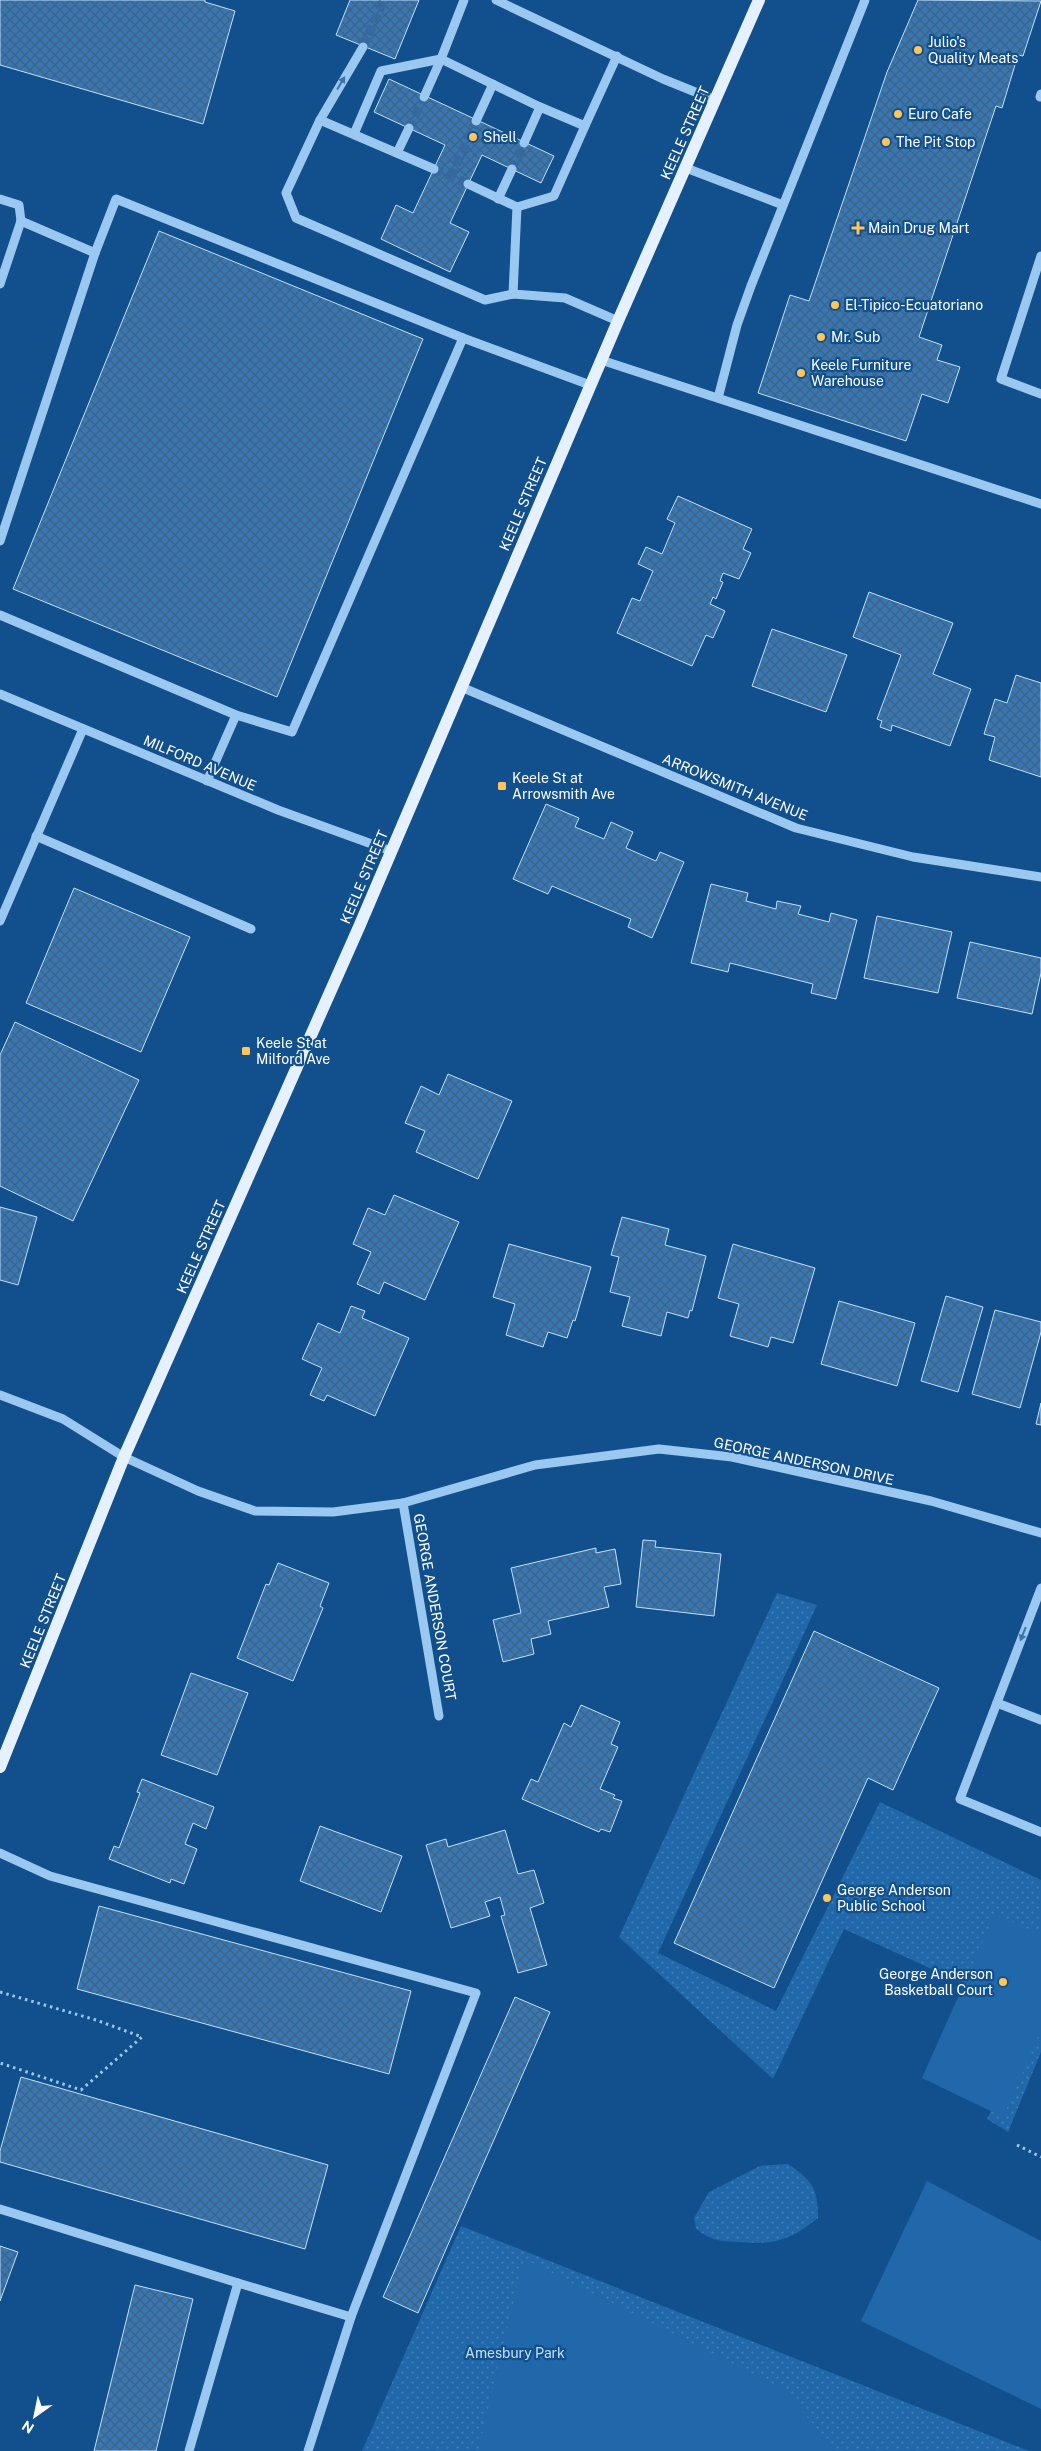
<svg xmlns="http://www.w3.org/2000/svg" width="1041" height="2451" font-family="'Public Sans',sans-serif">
<defs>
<pattern id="park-dots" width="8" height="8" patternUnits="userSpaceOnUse" patternTransform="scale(1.25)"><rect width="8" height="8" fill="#2168aa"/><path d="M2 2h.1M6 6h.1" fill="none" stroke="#427fb7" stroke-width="1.8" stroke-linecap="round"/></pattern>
<pattern id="building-cross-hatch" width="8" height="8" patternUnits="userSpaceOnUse" patternTransform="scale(1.25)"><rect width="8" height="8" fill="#3677b4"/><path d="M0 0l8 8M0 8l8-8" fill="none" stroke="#416280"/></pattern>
</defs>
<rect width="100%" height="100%" fill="#12508d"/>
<g fill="url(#park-dots)">
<path d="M777 1593 817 1605 658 1953 776 2011 880 1802 1041 1880V2052L1008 2132 987 2119 1037 2017 844 1929 773 2079 619 1937Z"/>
<path d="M788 2164C813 2181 818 2189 818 2218 789 2241 774 2245 739 2242 718 2241 713 2241 696 2229L694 2218 709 2192 760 2166Z"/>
<path d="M461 2226 1029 2451H362Z"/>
</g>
<g fill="#2168aa">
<path d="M995 1914 1041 1935V2030L1003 2117 922 2078Z"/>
<path d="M927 2181 1041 2241V2409L861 2321Z"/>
<path d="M524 2259 783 2389 836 2451H478Z"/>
</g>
<g fill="url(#building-cross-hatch)" stroke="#c1e0fc">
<path d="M0 0H205V2L235 11 203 124 0 65Z"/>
<path d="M350 0H419L395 59 336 35Z"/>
<path d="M918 0 1041 1 1023 56 1018 55 1002 108 996 106 919 337 942 345 937 360 960 367 948 403 922 394 906 441 758 393 790 295 809 301 887 72Z"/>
<path d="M389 79 554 156 541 183 482 155 450 223 469 232 450 272 381 239 396 205 413 213 445 145 374 112Z"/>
<path d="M159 231 423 339 277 697 13 589Z"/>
<path d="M678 496 752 529 743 549 751 553 739 579 723 573 720 581 723 582 716 599 713 597 710 604 725 611 713 638 706 635 692 666 617 633 632 598 640 601 653 571 638 564 646 547 662 554 675 523 667 519Z"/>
<path d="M869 592 953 623 933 674 971 689 950 746 892 725 891 731 880 727 882 721 877 719 901 655 853 637Z"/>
<path d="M772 629 847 655 826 712 752 686Z"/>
<path d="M1016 675 1041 683V777L989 760 995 737 984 734 995 699 1007 703Z"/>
<path d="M546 804 579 818 575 827 604 839 611 822 633 832 626 848 656 861 660 852 684 862 652 938 628 927 631 919 552 886 548 894 513 879Z"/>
<path d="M711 884 748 893 746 901 776 909 777 901 801 906 798 914 829 922 831 913 857 920 836 999 811 993 813 984 730 963 728 972 691 963Z"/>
<path d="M74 888 190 937 141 1052 26 1003Z"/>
<path d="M877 916 952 932 938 993 864 978Z"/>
<path d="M970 942 1041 958V973L1032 1014 957 998Z"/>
<path d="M15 1022 139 1080 73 1221 0 1186V1055Z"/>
<path d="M448 1074 512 1101 478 1179 416 1152 425 1131 405 1123 421 1086 439 1095Z"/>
<path d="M394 1195 459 1222 425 1300 384 1282 379 1294 357 1284 371 1252 353 1244 368 1208 385 1215Z"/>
<path d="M0 1207 37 1217 18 1285 0 1280Z"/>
<path d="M622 1217 669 1229 665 1245 706 1256 692 1311 690 1310 688 1318 667 1312 661 1336 622 1326 630 1297 610 1292 619 1257 611 1255Z"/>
<path d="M509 1244 591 1267 575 1321 573 1320 567 1338 548 1332 543 1347 506 1335 515 1304 493 1297Z"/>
<path d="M733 1244 815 1268 793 1343 771 1337 768 1347 730 1336 739 1304 718 1298Z"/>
<path d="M946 1296 983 1307 958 1392 921 1381Z"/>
<path d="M839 1301 915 1323 897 1386 821 1364Z"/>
<path d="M351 1306 365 1311 362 1318 409 1338 375 1416 327 1395 324 1401 310 1395 322 1368 302 1359 318 1323 340 1333Z"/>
<path d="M995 1310 1041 1322V1332L1020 1408 972 1394Z"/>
<path d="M1041 1403V1425L1036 1424Z"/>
<path d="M643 1540 656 1541 655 1547 721 1554 714 1616 636 1607Z"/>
<path d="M596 1548V1553L615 1549 621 1584 604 1587 609 1607 548 1621 551 1634 531 1639 534 1654 503 1662 493 1620 521 1613 511 1568Z"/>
<path d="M278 1563 329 1583 320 1606 323 1608 293 1681 237 1658 266 1584 269 1585Z"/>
<path d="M814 1631 939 1688 893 1790 868 1778 774 1988 674 1943Z"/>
<path d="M191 1673 248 1693 217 1775 161 1755Z"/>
<path d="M581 1705 620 1722 611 1744 618 1747 600 1789 615 1795 613 1798 622 1801 610 1832 601 1829 599 1832 522 1799 531 1779 538 1782 564 1723 571 1727Z"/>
<path d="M142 1779 214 1807 206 1829 193 1823 185 1844 197 1849 184 1884 171 1879 170 1883 109 1859 114 1846 119 1848 140 1793 137 1792Z"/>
<path d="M320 1826 402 1856 381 1912 300 1881Z"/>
<path d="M505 1830 518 1874 534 1870 544 1903 530 1908 547 1965 518 1973 501 1916 505 1915 500 1897 485 1902 490 1916 451 1928 426 1845 446 1839 448 1847Z"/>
<path d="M99 1906 411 1991 389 2074 77 1989Z"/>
<path d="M515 1997 550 2012 418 2313 383 2297Z"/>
<path d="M21 2077 328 2165 305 2249 0 2162V2151Z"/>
<path d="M0 2246 18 2252 0 2301Z"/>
<path d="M135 2285 193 2299 156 2451H94Z"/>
</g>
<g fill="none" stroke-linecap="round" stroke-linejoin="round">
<g stroke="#366a9e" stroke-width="9" stroke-dasharray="9 4.5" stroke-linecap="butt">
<path d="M363 47 384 0"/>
<path d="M409 128 424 97"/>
<path d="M434 169 468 184"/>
<path d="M512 169 524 143"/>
<path d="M451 177 476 121"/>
</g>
<g stroke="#9bc8f1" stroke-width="3" stroke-dasharray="2.5 4" stroke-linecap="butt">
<path d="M0 1992 96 2020 142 2037 81 2090 0 2063"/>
<path d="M1017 2145 1041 2157"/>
</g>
<g stroke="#9bc8f1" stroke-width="9">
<path d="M464 0 441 59 540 107 524 143"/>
<path d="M496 0 663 79 715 100"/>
<path d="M363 47 320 120 286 193 296 218 485 300 513 294 565 298 618 321"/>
<path d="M424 97 441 59"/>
<path d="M1040 97 1041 94"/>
<path d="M320 120 434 169"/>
<path d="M476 121 493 84"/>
<path d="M585 126 617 56"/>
<path d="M354 134 381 71 441 59"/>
<path d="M397 153 409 128"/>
<path d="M686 168 783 205"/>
<path d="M468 184 517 207 513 294"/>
<path d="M0 199 19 205 21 221"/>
<path d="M498 199 512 169"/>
<path d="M517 207 554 196 585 126 540 107"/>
<path d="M1041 256 1001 379 1041 394"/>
<path d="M0 284 21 221 95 253"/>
<path d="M601 360 1041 504"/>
<path d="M718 398 737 325 751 286 865 0"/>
<path d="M0 541 95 253 116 199 463 338"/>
<path d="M0 615 236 715"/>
<path d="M461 687 796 828 913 857 1041 877"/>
<path d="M0 694 278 810 391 851"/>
<path d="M207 781 236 715 292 732 463 338 590 385"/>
<path d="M36 836 251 929"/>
<path d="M0 921 83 729"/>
<path d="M0 1395 63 1419 124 1457 198 1491 255 1511 333 1512 403 1503 535 1465 659 1449 732 1457 931 1501 1041 1533"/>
<path d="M403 1503 439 1716"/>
<path d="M1041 1588 960 1799 1041 1832"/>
<path d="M997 1703 1041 1720"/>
<path d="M0 1853 50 1876 476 1993 351 2317 308 2451"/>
<path d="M0 2209 238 2283 189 2451"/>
<path d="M238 2283 351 2317"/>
</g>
<path stroke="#e5f1ff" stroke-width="12" d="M0 1767 124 1457 359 927 618 321 759 0"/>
</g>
<defs><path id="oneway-solid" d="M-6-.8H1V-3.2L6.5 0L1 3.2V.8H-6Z" transform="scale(1.25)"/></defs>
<g fill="#3b74ab">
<use href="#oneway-solid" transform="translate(341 83) rotate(-59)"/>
<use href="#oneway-solid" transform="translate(1023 1634) rotate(112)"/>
</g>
<g fill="#ffc55b" stroke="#12508d" stroke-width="2">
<circle cx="918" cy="50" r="5"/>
<circle cx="898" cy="114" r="5"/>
<circle cx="473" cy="137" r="5"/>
<circle cx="886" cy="142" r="5"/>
<path d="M855.5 220.5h5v5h5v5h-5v5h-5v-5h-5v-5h5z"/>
<circle cx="835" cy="305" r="5"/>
<circle cx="821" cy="337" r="5"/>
<circle cx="801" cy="373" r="5"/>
<rect x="497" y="781" width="10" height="10" rx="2.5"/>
<rect x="241" y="1046" width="10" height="10" rx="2.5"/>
<circle cx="827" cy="1898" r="5"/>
<circle cx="1003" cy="1982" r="5"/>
</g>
<g text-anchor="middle" stroke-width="4.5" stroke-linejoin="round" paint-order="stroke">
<g font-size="14" fill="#fff" stroke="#12508d" text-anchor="start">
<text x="928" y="47">Julio's<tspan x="928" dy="16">Quality Meats</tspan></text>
<text x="908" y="119">Euro Cafe</text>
<text x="483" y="142">Shell</text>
<text x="896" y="147">The Pit Stop</text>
<text x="868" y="233">Main Drug Mart</text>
<text x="845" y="310">El-Tipico-Ecuatoriano</text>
<text x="831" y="342">Mr. Sub</text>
<text x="811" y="370">Keele Furniture<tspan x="811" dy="16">Warehouse</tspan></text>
<text x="512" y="783">Keele St at<tspan x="512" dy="16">Arrowsmith Ave</tspan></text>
<text x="256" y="1048">Keele St at<tspan x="256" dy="16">Milford Ave</tspan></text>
<text x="837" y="1895">George Anderson<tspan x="837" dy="16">Public School</tspan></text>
<text x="993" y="1979" text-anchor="end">George Anderson<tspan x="993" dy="16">Basketball Court</tspan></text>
</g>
<g font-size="14" fill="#fff" stroke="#12508d">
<text transform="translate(685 133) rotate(-66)" y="5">KEELE STREET</text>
<text transform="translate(523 504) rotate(-67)" y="5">KEELE STREET</text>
<text transform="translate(200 763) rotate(23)" y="5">MILFORD AVENUE</text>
<text transform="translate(735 787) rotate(22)" y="5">ARROWSMITH AVENUE</text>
<text transform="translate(364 877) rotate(-67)" y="5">KEELE STREET</text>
<text transform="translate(201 1247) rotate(-66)" y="5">KEELE STREET</text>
<text transform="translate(804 1461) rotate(12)" y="5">GEORGE ANDERSON DRIVE</text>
<text transform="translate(435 1607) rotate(80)" y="5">GEORGE ANDERSON COURT</text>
<text transform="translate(43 1621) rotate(-68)" y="5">KEELE STREET</text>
</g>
<g font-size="14" fill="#c1e0fc" stroke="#12508d">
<text x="515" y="2358">Amesbury Park</text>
</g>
</g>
<g transform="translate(35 2416) rotate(213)" stroke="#12508d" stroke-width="4" paint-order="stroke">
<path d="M0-4L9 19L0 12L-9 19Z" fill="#ffffff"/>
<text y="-8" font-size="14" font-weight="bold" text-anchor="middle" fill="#ffffff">N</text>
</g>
</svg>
